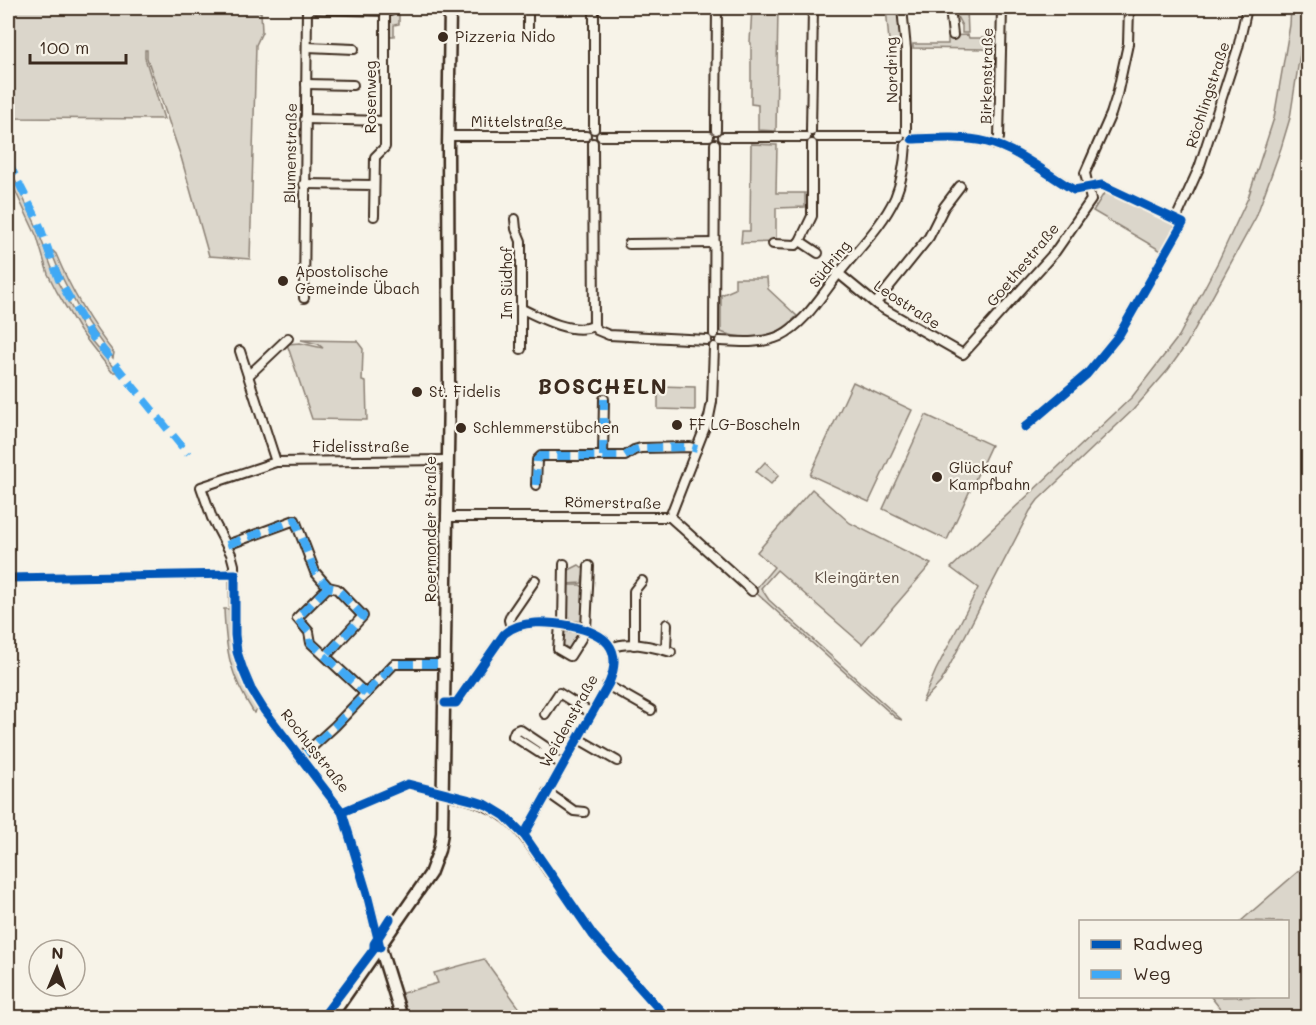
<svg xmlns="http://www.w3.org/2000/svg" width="1316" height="1025" font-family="Mali,sans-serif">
<rect width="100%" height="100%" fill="#f7f3e8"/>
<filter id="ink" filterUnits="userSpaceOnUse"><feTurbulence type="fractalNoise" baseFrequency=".0167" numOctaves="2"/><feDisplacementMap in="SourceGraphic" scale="12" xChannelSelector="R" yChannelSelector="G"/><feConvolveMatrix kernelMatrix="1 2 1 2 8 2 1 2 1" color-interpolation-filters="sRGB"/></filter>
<g filter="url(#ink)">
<g fill="#dbd6cb" stroke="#8b8074" stroke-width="1.5">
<path d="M8 8H180L181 12H261L262 32 256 45 250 259 209 256 181 157 147 58V50H145V58L164 119 8 118Z"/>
<path d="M752 8H778L776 131 758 130V105L751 104V43L750 42Z"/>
<path d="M886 8H899L902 42 889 41Z"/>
<path d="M958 8H967L968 33H962V26L953 9Z"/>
<path d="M1291 8H1305L1302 41 1290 118 1281 148 1256 217 1186 345 1168 370 1133 410 1038 500 1030 511 941 682 922 702 936 670 978 588 951 568 1132 397 1179 336 1218 262 1248 198 1274 118 1290 25Z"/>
<path d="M387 14H399V24L394 25V36H390L386 31Z"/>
<path d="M968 35 969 38H988L989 43 998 44V56L984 49 913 48V44H948V36Z"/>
<path d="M751 144 777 145 776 193H805V207L776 208V242L741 243 742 231H750Z"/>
<path d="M13 176 35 223 56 279 86 334 117 372H112L80 331 57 292 48 274 37 237 12 184 11 179Z"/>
<path d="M1106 190 1137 204 1136 207 1142 210 1143 208C1155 213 1170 216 1175 228L1163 252 1093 211Z"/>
<path d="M51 251H53L56 254C71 290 90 323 114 353L113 358C86 324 66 291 51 251Z"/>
<path d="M735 278H767L768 289 797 316C792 321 785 328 778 331 764 339 736 339 721 332V295L735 289Z"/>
<path d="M301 340 357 341 363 349 362 381 366 382 367 420 312 419 287 344 300 343 323 348 318 344Z"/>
<path d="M853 382 912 410 869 502 810 475Z"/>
<path d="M658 386 695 387V410L658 409Z"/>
<path d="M926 415 991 445 947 540 883 509Z"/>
<path d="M765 462 779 475 771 484 756 472Z"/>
<path d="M812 489 850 523 931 564 862 644 777 570 761 588 769 600 902 720 896 718 754 591 774 567 757 552Z"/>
<path d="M579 565 588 572V577H583L582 583 567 584V571Z"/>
<path d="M568 585H580L584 588 585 622 566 620Z"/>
<path d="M224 609H231L232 642 259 707 254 713C230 675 226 654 224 609Z"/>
<path d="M580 630H582L571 646 573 648 570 650 561 643V631L579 633Z"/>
<path d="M1308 863V1017H1227L1211 997 1288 996V922L1241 921Z"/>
<path d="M484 959 526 1017H408L399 994 438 983 434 973Z"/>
</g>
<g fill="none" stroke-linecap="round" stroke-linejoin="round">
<g stroke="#3b2a1e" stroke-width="12">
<g id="minor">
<path d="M528 8V32"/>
<path d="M902 8 906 49V132"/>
<path d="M950 8 953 35"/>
<path d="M307 9 390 11 396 8"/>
<path d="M307 47 354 49"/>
<path d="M306 84 353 85"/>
<path d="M305 119 385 121"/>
<path d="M594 129V8"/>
<path d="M716 130 717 8"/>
<path d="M811 131 813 8"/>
<path d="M448 136H586"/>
<path d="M601 136H709"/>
<path d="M723 137H806"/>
<path d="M818 137H900"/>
<path d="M912 139C936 138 964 136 987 142 1019 150 1046 174 1074 190L1102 185 1183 223 1119 335 1087 374 1025 427"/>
<path d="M593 143 594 326 597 330 609 335 707 340"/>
<path d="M812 144V216L800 241 818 253"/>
<path d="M995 145 999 138 1002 8"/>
<path d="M304 184 374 185"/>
<path d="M374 216 375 157 385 147V10"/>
<path d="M515 219 516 229 521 241V349"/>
<path d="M1176 219 1199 168 1238 48 1247 8"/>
<path d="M629 244 715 243"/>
<path d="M773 244 796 245 800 241"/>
<path d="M838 273 877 305 963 354 1055 252 1091 200 1085 173 1111 114 1117 95 1128 44 1129 8"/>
<path d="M304 298 307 8"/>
<path d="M876 303 929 237 944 207 960 186"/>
<path d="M522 309C542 319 573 335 594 326"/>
<path d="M714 334 715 144"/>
<path d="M720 341C740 342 762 344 780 336 806 323 822 294 840 272 859 248 882 226 895 198 902 181 905 162 906 144"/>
<path d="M240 351 276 462"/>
<path d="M249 375 288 338"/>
<path d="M603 456 604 399"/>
<path d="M536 485 537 460 541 456H625L634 450 641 448 690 447 697 449"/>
<path d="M446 517H670L752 591"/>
<path d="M670 517 709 417 712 402 714 347"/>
<path d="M227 545 295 520 315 572 328 587 337 589 363 616 326 656"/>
<path d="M328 587 297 618 309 632 311 643 366 694"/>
<path d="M560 625 558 649 570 656 587 629"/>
<path d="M563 625 564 564"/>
<path d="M511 628 509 620 511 615 535 580"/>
<path d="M586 629 589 566"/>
<path d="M634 645V591L642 581"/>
<path d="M612 648C627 640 655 647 671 652"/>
<path d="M666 650 667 624"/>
<path d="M607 685 651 710"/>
<path d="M445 703H456L504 634C521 619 549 622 571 626 604 633 624 647 609 683L524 835"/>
<path d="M545 714 559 693 591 713"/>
<path d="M577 738 617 761"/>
<path d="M545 754H541L513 736 515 731 519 729 546 747 545 754 562 764"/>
<path d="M300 758 335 726 394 664H445"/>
<path d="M547 792 574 811 584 812"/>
<path d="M444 794C506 805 517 825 550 874"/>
<path d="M380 947 367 894 342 812 264 710 251 689 243 670 237 652 235 635 234 565 231 554 212 518 201 487 276 462 446 460"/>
</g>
</g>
<g stroke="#3b2a1e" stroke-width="15">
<g id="secondary">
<path d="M380 947 402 1018"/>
<path d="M330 1018 430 874 439 850 442 833 449 391 448 147 450 8"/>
</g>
</g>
<use href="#minor" stroke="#f7f3e8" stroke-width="8"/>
<use href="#secondary" stroke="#f7f3e8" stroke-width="10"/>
<g stroke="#3fa9f5" stroke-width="8" stroke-dasharray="15 8" stroke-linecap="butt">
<path d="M8 162 38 221 59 280 91 335 188 454"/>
<path d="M603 456 604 399"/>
<path d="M536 485 537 460 541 456H625L634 450 641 448 690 447 697 449"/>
<path d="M227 545 295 520 315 572 328 587 337 589 363 616 326 656"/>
<path d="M328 587 297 618 309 632 311 643 366 694"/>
<path d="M300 758 335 726 394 664H445"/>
</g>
<g stroke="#f7f3e8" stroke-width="13">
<g id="cycleway">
<path d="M912 139C936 138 964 136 987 142 1019 150 1046 174 1074 190L1102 185 1183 223 1119 335 1087 374 1025 427"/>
<path d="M8 578 235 574V635L237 652 243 670 251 689 264 710 342 812 367 894 380 947"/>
<path d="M445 703H456L504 634C521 619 549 622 571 626 604 633 624 647 609 683L524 835"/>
<path d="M342 812 408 784 475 801 487 805 505 816 524 835 593 935 667 1018"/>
<path d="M322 1018 374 949V944L390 919"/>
</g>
</g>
<use href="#cycleway" stroke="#0057b8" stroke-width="9"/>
</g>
</g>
<g fill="#3b2a1e" stroke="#f7f3e8" stroke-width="2">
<circle cx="443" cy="37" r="6"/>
<circle cx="283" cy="281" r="6"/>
<circle cx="417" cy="392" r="6"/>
<circle cx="677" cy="425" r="6"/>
<circle cx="461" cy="428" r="6"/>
<circle cx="937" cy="477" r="6"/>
</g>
<g text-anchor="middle" stroke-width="4.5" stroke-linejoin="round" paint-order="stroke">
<g font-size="15" fill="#3b2a1e" stroke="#f7f3e8" text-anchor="start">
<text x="455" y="42">Pizzeria Nido</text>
<text x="295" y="277">Apostolische<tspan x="295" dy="17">Gemeinde Übach</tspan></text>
<text x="429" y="397">St. Fidelis</text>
<text x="689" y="430">FF LG-Boscheln</text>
<text x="473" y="433">Schlemmerstübchen</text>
<text x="949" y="473">Glückauf<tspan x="949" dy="17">Kampfbahn</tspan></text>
</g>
<g font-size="15" fill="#3b2a1e" stroke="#f7f3e8">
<text transform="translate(892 70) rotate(-91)" y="5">Nordring</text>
<text transform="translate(987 76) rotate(-89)" y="5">Birkenstraße</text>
<text transform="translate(1208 95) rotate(-72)" y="5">Röchlingstraße</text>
<text transform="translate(371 97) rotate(-90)" y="5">Rosenweg</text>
<text x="517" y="127">Mittelstraße</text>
<text transform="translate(291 153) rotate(-89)" y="5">Blumenstraße</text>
<text transform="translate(830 264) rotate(-51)" y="5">Südring</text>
<text transform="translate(1023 265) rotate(-50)" y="5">Goethestraße</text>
<text transform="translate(507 283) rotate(-90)" y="5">Im Südhof</text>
<text transform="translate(907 305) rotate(33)" y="5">Leostraße</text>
<text x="361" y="452">Fidelisstraße</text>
<text transform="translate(613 503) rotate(1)" y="5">Römerstraße</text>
<text transform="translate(431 529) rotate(-90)" y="5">Roermonder Straße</text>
<text transform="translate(569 721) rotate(-61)" y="5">Weidenstraße</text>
<text transform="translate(315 751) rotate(52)" y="5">Rochusstraße</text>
</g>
<g font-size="15" fill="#5b4c41" stroke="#f7f3e8">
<text x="857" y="583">Kleingärten</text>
</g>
<g font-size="21" font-weight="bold" letter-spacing="1.5" fill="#3b2a1e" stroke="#f7f3e8">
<text x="603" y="394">BOSCHELN</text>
</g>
</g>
<rect width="1316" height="1025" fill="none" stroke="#f7f3e8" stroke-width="30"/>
<rect x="15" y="15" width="1286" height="995" fill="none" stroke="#3b2a1e" stroke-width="2" filter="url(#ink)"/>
<rect x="1079" y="920" width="210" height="78" fill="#f7f3e8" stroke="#aca397" stroke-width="1.5"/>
<rect x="1091" y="940" width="30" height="9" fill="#0057b8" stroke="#aca397" stroke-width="1.5"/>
<text x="1133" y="950" font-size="18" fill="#3b2a1e">Radweg</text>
<rect x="1091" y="970" width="30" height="9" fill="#3fa9f5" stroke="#aca397" stroke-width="1.5"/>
<text x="1133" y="980" font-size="18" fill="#3b2a1e">Weg</text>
<g transform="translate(57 968) rotate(2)"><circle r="28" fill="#f7f3e8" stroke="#aca397" stroke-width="1.5"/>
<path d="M0-4.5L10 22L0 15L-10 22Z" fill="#3b2a1e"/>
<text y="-9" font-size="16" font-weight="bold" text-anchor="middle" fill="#3b2a1e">N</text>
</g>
<path d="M30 54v9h96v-9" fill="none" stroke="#3b2a1e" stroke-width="3"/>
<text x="39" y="54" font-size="18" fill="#3b2a1e" stroke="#f7f3e8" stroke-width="4.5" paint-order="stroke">100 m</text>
</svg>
